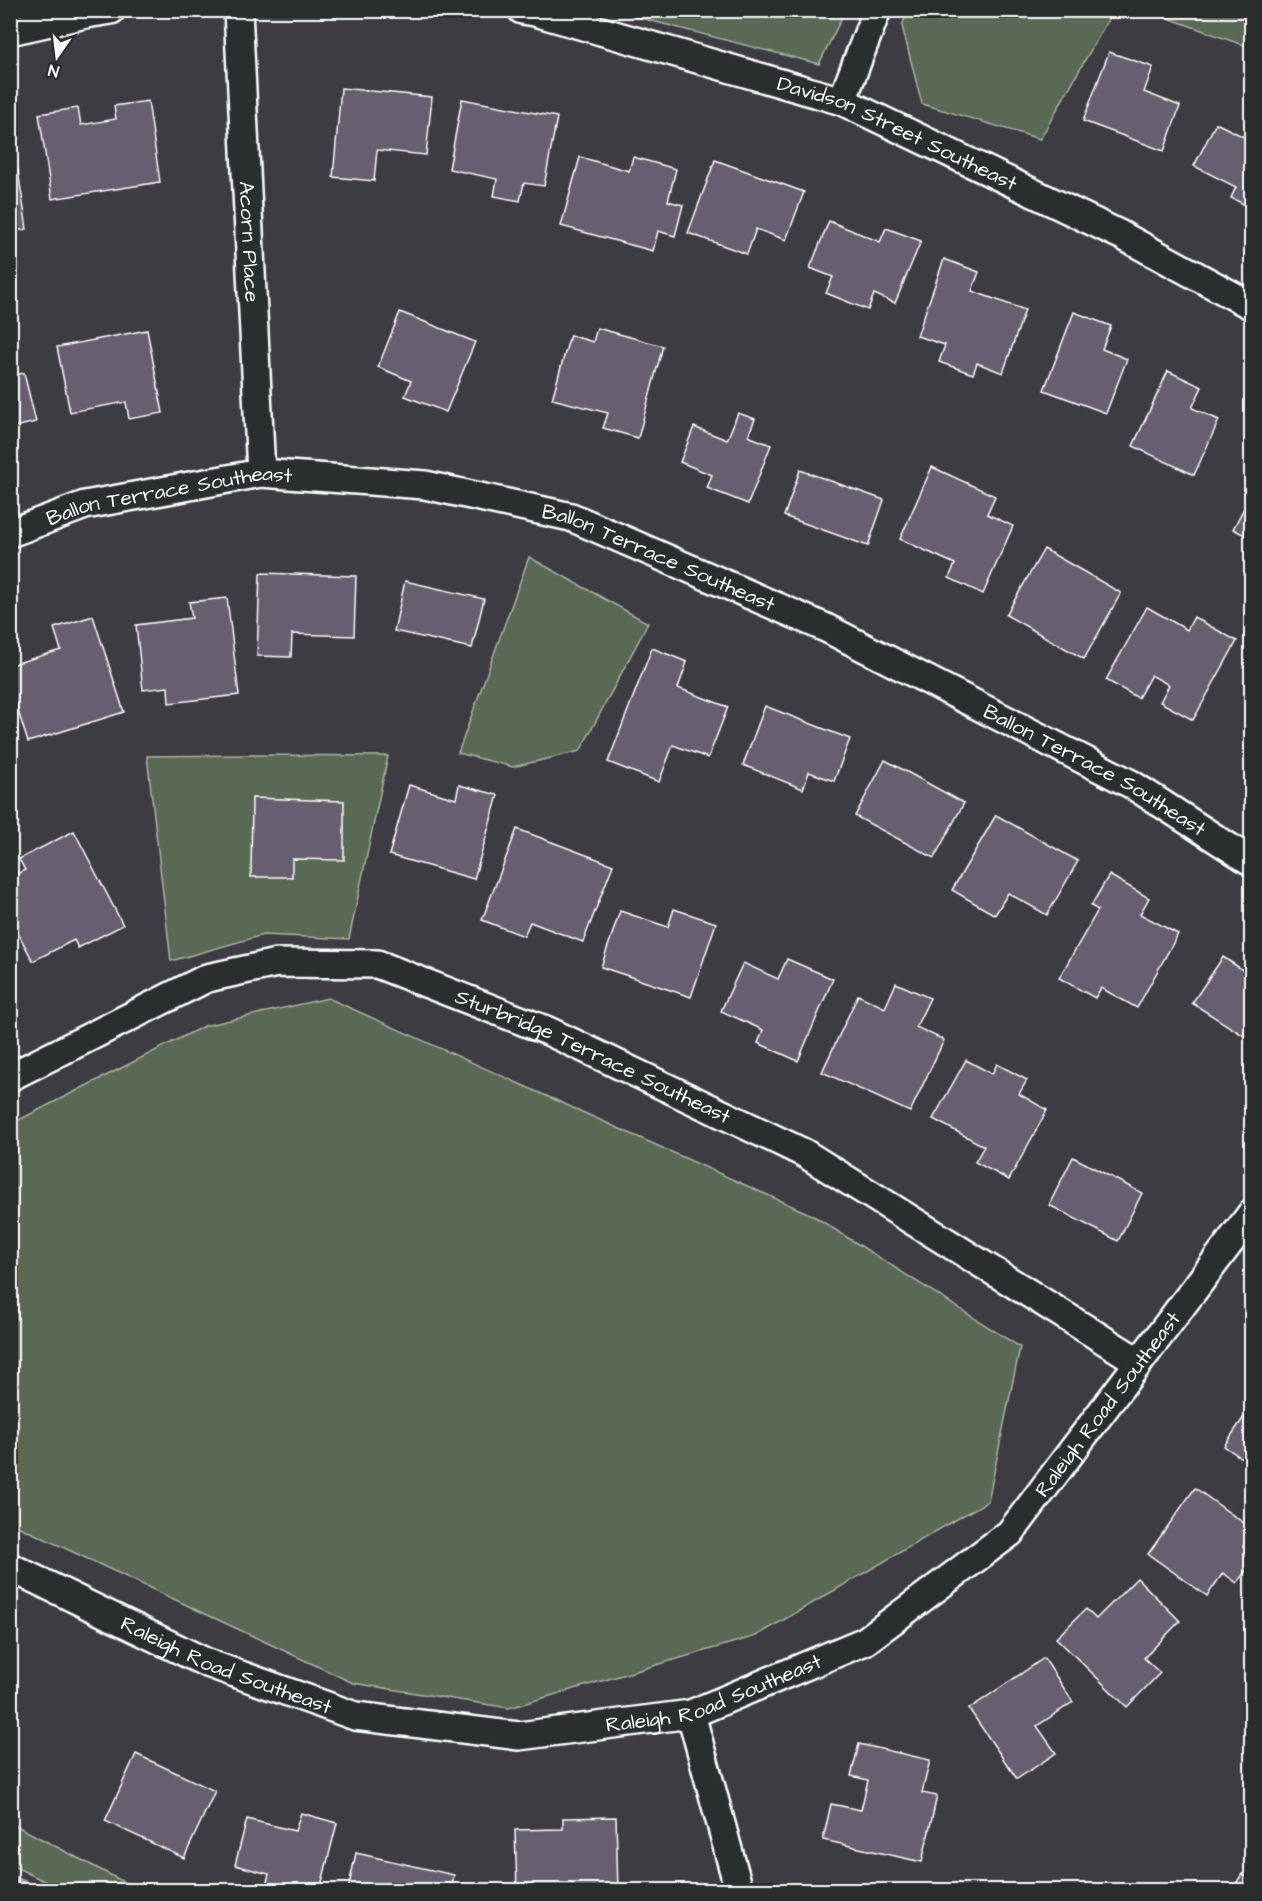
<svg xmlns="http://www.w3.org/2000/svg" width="1262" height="1901" font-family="'Architects Daughter',sans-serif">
<rect width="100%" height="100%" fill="#3c3c42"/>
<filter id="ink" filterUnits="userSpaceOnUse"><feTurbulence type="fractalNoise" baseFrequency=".0167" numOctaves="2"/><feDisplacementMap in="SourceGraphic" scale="12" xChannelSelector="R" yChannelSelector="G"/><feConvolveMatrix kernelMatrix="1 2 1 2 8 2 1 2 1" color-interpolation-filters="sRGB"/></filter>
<g filter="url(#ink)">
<g fill="#5a6952" stroke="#acb4a8" stroke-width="1.5">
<path d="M613 11H845L819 64Z"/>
<path d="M908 11V10L1113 11 1040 139 922 104 902 26Z"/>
<path d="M1149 11H1251V48Z"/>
<path d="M529 557 648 623 580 751 513 767 458 753Z"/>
<path d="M249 755 388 756 349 939 263 935 171 961 147 756Z"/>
<path d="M328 998 812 1215 1020 1347 988 1501 756 1636 509 1708 353 1683 11 1523V1124L204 1026Z"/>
<path d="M11 1823 139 1890H63L11 1865Z"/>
</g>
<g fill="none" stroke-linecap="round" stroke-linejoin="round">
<path stroke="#94a6a9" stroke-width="10" d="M10 1879 35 1890"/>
</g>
<g fill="#665e6f" stroke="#fff" stroke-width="1.5">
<path d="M1109 52 1153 67 1144 92 1180 106 1164 151 1083 121Z"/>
<path d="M341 88 432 97 426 155 377 150 374 181 333 177Z"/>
<path d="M462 99 557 117 544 186 524 183 520 201 494 196 497 179 449 169Z"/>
<path d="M148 101 160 182 52 199 39 114 78 108 81 125 116 119 114 106Z"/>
<path d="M1216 123 1252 141V208L1231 198 1236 187 1194 166Z"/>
<path d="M11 125 27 229 10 232V126Z"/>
<path d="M580 157 629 171 633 157 676 169 668 201 683 205 675 236 658 231 653 251 561 226Z"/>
<path d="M715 160 804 192 786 240 756 229 747 254 688 233Z"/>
<path d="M829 221 880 242 886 228 921 241 895 303 874 294 868 310 826 293 833 277 810 268Z"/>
<path d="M944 259 979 272 972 291 1025 310 1003 373 977 363 973 374 939 362 945 345 917 336Z"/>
<path d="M400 312 475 342 446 412 405 396 411 381 378 367Z"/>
<path d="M1074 312 1111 326 1102 349 1127 359 1106 413 1044 390Z"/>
<path d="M597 328 663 346 638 438 603 428 608 413 552 399 570 335 593 342Z"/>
<path d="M147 330 163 413 129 419 126 402 70 412 57 347Z"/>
<path d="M1168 371 1202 387 1192 408 1219 420 1194 475 1133 446Z"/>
<path d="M24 373 36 422 10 428V376Z"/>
<path d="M738 413 755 419 748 436 771 445 748 504 707 488 712 475 680 462 694 427 727 440Z"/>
<path d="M932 467 995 496 987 514 1013 526 983 594 949 578 955 564 900 539Z"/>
<path d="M800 470 884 500 868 546 784 516Z"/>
<path d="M1252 493V539L1233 529Z"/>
<path d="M1044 549 1121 593 1084 659 1006 615Z"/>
<path d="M260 573 356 576 354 636 292 634 291 657 257 656Z"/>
<path d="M405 581 484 599 472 648 394 631Z"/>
<path d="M227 598 239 695 169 703 168 687 143 690 136 625 192 618 189 602Z"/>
<path d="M1147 607 1187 630 1194 617 1237 641 1193 720 1160 702 1169 685 1151 675 1138 698 1106 680Z"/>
<path d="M93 616 124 712 28 742 10 686V665L61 650 54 628Z"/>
<path d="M652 648 687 662 678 688 728 707 708 758 673 745 659 782 608 762Z"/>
<path d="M765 706 850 739 834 781 809 772 803 789 743 765Z"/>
<path d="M885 760 964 803 934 858 855 816Z"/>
<path d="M409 785 456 799 459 785 498 795 474 879 389 855Z"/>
<path d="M252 798 344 801V860L292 859V877H251Z"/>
<path d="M996 815 1078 861 1047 915 1008 893 995 915 952 890Z"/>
<path d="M517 829 613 865 583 942 530 922 524 936 482 920Z"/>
<path d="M74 831 123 925 78 948 74 940 33 961 10 918V877L25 870 19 859Z"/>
<path d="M1109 875 1149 898 1140 914 1178 934 1137 1008 1101 988 1095 998 1059 978 1098 910 1091 906Z"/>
<path d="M674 909 716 923 691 997 601 967 620 911 668 927Z"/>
<path d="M1223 957 1252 976V1041L1192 1003Z"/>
<path d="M787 959 833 979 798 1061 758 1043 763 1030 721 1011 743 963 778 979Z"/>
<path d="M896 983 930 998 916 1027 944 1040 910 1112 822 1072 858 995 885 1008Z"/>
<path d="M966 1060 992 1074 997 1064 1027 1080 1019 1094 1047 1110 1009 1180 975 1162 984 1146 933 1119Z"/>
<path d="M1073 1157 1142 1193 1118 1241 1049 1205Z"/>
<path d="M1244 1417 1252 1422V1465L1224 1446Z"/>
<path d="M1195 1488 1252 1529V1534L1243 1546 1252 1552V1562L1237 1583 1223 1573 1207 1596 1148 1554Z"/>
<path d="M1137 1578 1180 1621 1144 1658 1160 1673 1127 1707 1056 1638 1086 1609 1096 1619Z"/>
<path d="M1044 1658 1073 1702 1037 1726 1056 1753 1017 1779 969 1709Z"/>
<path d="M859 1744 930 1760 922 1793 937 1796 922 1862 823 1840 831 1804 861 1810 868 1780 851 1776Z"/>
<path d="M136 1754 215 1791 184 1858 105 1821Z"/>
<path d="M301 1813 337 1823 320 1890H265L269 1874 235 1865 247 1819 295 1831Z"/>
<path d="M616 1817 618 1890H517L515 1830 563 1829V1818Z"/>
<path d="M356 1853 454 1875 451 1890H348Z"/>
<path d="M1242 1874 1252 1880V1890H1232Z"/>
</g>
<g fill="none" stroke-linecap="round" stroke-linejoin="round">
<g stroke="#fff" stroke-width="32">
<g id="minor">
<path id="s1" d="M238 10 261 473"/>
<path id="s2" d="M522 10 535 12 842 101 1121 235 1252 306"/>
<path d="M10 31 86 14 111 10"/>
<path d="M842 101 877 10"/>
<path id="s3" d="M10 533 85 505 261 473 425 485 571 517 826 628 1131 784 1252 862"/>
<path id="s4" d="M10 1077 207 978 277 963 377 964 548 1031 804 1153 1139 1362"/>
<path id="s5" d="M10 1567 207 1663 355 1716 519 1736 691 1714 865 1641 1010 1533 1252 1213"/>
<path d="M691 1714 739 1890"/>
</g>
</g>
<use href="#minor" stroke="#2a2d2e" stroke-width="27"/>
</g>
</g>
<g text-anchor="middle" stroke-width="4.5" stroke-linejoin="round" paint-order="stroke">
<g font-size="21" fill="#fff" stroke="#2a2d2e">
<text dy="7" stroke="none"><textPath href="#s2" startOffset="396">Davidson Street Southeast</textPath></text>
<text dy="7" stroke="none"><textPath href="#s1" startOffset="232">Acorn Place</textPath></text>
<text dy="7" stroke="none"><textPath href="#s3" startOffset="165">Ballon Terrace Southeast</textPath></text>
<text dy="7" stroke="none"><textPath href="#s3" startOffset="669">Ballon Terrace Southeast</textPath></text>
<text dy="7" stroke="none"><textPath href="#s3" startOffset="1155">Ballon Terrace Southeast</textPath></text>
<text dy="7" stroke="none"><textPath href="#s4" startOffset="627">Sturbridge Terrace Southeast</textPath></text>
<text dy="7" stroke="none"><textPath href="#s5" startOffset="1246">Raleigh Road Southeast</textPath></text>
<text dy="7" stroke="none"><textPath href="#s5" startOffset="238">Raleigh Road Southeast</textPath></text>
<text dy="7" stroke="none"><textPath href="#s5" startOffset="742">Raleigh Road Southeast</textPath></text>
</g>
</g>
<rect width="1262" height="1901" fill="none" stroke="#2a2d2e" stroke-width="36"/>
<rect x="18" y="18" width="1226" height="1865" fill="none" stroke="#fff" stroke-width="2" filter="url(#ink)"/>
<g transform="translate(57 57) rotate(194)" stroke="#2a2d2e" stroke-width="4.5" paint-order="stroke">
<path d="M0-4.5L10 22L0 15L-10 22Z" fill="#ffffff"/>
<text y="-9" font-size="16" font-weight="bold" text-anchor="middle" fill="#ffffff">N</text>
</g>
</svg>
